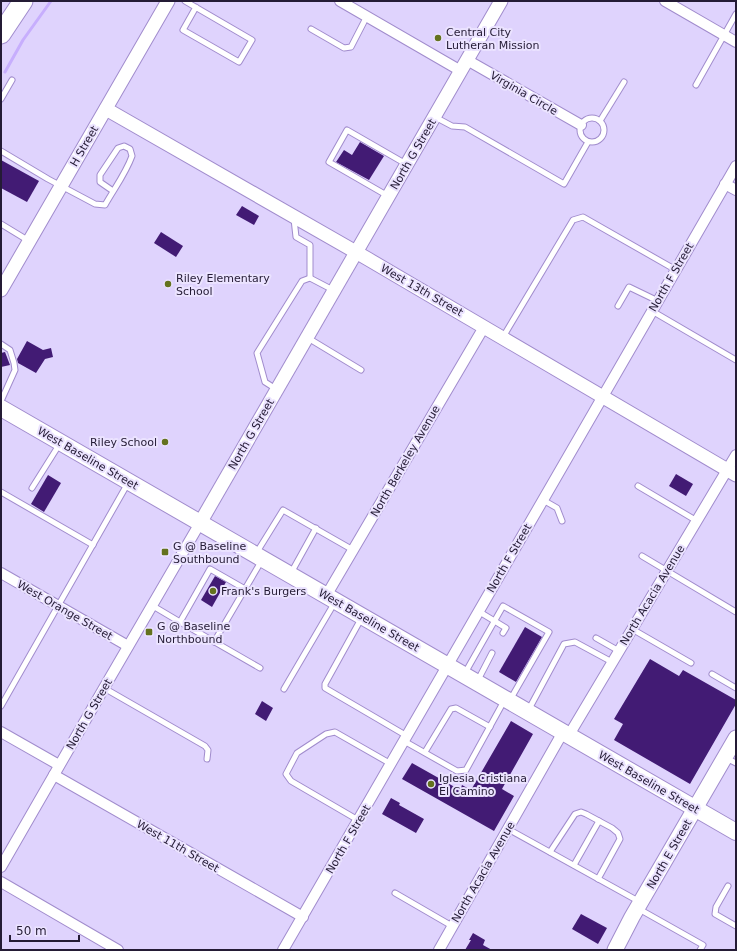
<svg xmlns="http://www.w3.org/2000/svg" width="737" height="951" font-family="'DejaVu Sans',sans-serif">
<rect width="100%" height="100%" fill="#dfd3fd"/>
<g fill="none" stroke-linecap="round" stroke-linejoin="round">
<path stroke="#c7aefd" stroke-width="3" d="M5 72 23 40 51 1"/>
</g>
<g fill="#421b74">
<path d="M360 142 384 156 369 180 336 162 344 150 352 155Z"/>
<path d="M1 160 39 181 27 202 1 188Z"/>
<path d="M242 206 259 216 254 225 236 215Z"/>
<path d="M161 232 183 246 176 257 154 243Z"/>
<path d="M27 341 43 350 51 348 53 357 45 359 36 373 18 363 17 359Z"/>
<path d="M5 352 10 365 1 367V353Z"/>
<path d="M676 474 693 484 686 496 669 486Z"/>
<path d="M48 475 61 483 44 512 31 504Z"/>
<path d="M215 576 226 582 212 607 201 600Z"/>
<path d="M525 627 542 637 516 682 499 672Z"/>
<path d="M650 659 679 676 683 670 736 700V704L690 784 614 740 623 724 614 719Z"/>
<path d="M262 701 273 708 266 721 255 714Z"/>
<path d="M511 721 533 734 502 789 514 796 494 831 402 779 412 763 460 790 462 785 471 790Z"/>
<path d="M391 798 400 803 399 805 424 819 416 833 382 814Z"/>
<path d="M581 914 607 928 598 944 572 929Z"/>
<path d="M473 933 485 940 483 945 492 950H465L471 940H469Z"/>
</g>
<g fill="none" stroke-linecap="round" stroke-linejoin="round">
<g stroke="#a18ccd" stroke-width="7">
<g id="service">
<path d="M185 1 252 40 239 62 183 30 196 7"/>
<path d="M311 29 344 48 351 47 367 16"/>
<path d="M696 85 736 14"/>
<path d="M1 99 12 80"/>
<path d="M435 117 452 126 465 127 564 184 588 142"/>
<circle cx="592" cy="130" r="12"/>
<path d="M600 121 624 82"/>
<path d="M1 151 48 179 95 204 105 205C114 189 126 173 132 156L130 149 124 146 118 148 100 175V182L113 191"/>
<path d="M388 196 329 162 347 130 406 164"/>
<path d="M294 219 296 237 310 245V278"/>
<path d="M1 224 29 241"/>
<path d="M618 306 629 287 658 301"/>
<path d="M652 311 736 360"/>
<path d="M503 337 573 220 583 217 676 270"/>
<path d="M308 338 361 370"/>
<path d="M1 344 10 350 14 363 15 370 1 401"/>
<path d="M276 389 265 382 257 353 302 281 310 278 333 290"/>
<path d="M638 486 697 521"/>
<path d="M32 488 59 445"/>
<path d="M1 492 93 545"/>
<path d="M543 500 557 508 562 521"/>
<path d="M257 552 283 510 353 550"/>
<path d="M642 556 736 612"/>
<path d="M291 573 316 528"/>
<path d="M153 606 180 622 210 569 245 589 262 560"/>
<path d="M478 611 506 628 503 633"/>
<path d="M361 619 325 684V688L407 736"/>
<path d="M180 622 260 668"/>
<path d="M632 629 691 663"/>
<path d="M596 638 619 651"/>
<path d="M214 642 245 589"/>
<path d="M465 673 503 606 549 632 510 700"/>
<path d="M712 674 736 688"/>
<path d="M478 680 492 653"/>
<path d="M104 688 205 746 208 750 207 759"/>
<path d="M284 689 335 602"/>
<path d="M1 706 128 483"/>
<path d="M529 709 564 644 575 642 612 662"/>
<path d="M404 741 457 771 466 770 504 701"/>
<path d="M425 752 451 709 456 708 490 727"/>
<path d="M726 758 736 763"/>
<path d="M358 820 291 781 286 774 297 753 326 734 335 732 391 764"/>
<path d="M508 829 640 902"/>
<path d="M550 852 575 814 581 812 586 814 612 828 618 833 620 839 598 879"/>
<path d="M574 865 599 821"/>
<path d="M728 886 716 907 715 914 736 926"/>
<path d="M395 893 452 926"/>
<path d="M639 909 703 945 700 950"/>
</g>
</g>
<g stroke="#a18ccd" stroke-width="12">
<g id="minor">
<path d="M340 1 461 71"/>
<path d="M665 1 736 42"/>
<path d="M467 60 581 125"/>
<path d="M725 184 736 190"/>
<path d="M1 573 128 646"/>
<path d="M326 596 484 327"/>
<path d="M1 732 59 765"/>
<path d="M569 735 736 455"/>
<path d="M54 775 303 917"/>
<path d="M1 867 104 688 200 523"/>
<path d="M1 882 118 950"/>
<path d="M283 950 736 166"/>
<path d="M439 950 563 732"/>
</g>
</g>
<g stroke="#a18ccd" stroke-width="15">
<g id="tertiary">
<path d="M106 109 368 259 736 475"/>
<path d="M1 290 168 1"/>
<path d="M200 523 501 1"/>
</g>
</g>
<g stroke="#a18ccd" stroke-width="17">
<path id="secondary" d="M615 950 632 917 736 738"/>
</g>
<g stroke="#a18ccd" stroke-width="18">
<path id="primary" d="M1 408 736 832"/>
</g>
<g stroke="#a18ccd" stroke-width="21">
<path id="motorway" d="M1 34 23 1"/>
</g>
<use href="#service" stroke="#fff" stroke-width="5"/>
<use href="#minor" stroke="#fff" stroke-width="10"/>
<use href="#tertiary" stroke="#fff" stroke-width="13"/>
<use href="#secondary" stroke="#fff" stroke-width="15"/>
<use href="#primary" stroke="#fff" stroke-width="16"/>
<use href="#motorway" stroke="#fff" stroke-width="19"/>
</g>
<g fill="#64721e" stroke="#ebe3ff" stroke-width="1.5">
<circle cx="438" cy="38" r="4"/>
<circle cx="168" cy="284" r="4"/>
<circle cx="165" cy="442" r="4"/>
<rect x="161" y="548" width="8" height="8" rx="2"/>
<circle cx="213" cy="591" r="4"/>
<rect x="145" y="628" width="8" height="8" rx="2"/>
<circle cx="431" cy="784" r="4"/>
</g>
<g text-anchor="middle" stroke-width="4" stroke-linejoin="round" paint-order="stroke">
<g font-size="11" fill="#241b35" stroke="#ebe3ff" text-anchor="start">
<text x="446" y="36">Central City<tspan x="446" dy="13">Lutheran Mission</tspan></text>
<text x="176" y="282">Riley Elementary<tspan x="176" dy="13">School</tspan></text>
<text x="157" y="446" text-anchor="end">Riley School</text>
<text x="173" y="550">G @ Baseline<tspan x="173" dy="13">Southbound</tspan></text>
<text x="221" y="595">Frank's Burgers</text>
<text x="157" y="630">G @ Baseline<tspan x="157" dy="13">Northbound</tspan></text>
<text x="439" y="782">Iglesia Cristiana<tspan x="439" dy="13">El Camino</tspan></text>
</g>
<g font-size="11" fill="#241b35" stroke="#ebe3ff">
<text transform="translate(524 93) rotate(30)" y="4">Virginia Circle</text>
<text transform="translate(84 146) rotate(-60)" y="4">H Street</text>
<text transform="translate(413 154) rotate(-60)" y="4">North G Street</text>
<text transform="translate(671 277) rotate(-60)" y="4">North F Street</text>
<text transform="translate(422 290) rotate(30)" y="4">West 13th Street</text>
<text transform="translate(251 434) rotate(-60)" y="4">North G Street</text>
<text transform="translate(88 458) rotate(30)" y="4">West Baseline Street</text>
<text transform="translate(405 461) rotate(-60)" y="4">North Berkeley Avenue</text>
<text transform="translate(509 558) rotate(-60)" y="4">North F Street</text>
<text transform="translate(652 595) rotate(-59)" y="4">North Acacia Avenue</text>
<text transform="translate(65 610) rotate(30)" y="4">West Orange Street</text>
<text transform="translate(369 620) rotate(30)" y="4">West Baseline Street</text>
<text transform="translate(89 714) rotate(-60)" y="4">North G Street</text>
<text transform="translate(649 782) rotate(30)" y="4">West Baseline Street</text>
<text transform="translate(348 839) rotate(-60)" y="4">North F Street</text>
<text transform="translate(178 846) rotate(30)" y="4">West 11th Street</text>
<text transform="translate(669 854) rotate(-60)" y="4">North E Street</text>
<text transform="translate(483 872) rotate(-60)" y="4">North Acacia Avenue</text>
</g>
</g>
<rect width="737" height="951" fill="none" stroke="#241b35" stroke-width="4"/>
<path d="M10 935v6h69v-6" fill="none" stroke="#241b35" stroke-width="2"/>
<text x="16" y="935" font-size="12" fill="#241b35" stroke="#ebe3ff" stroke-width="3" paint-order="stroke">50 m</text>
</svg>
